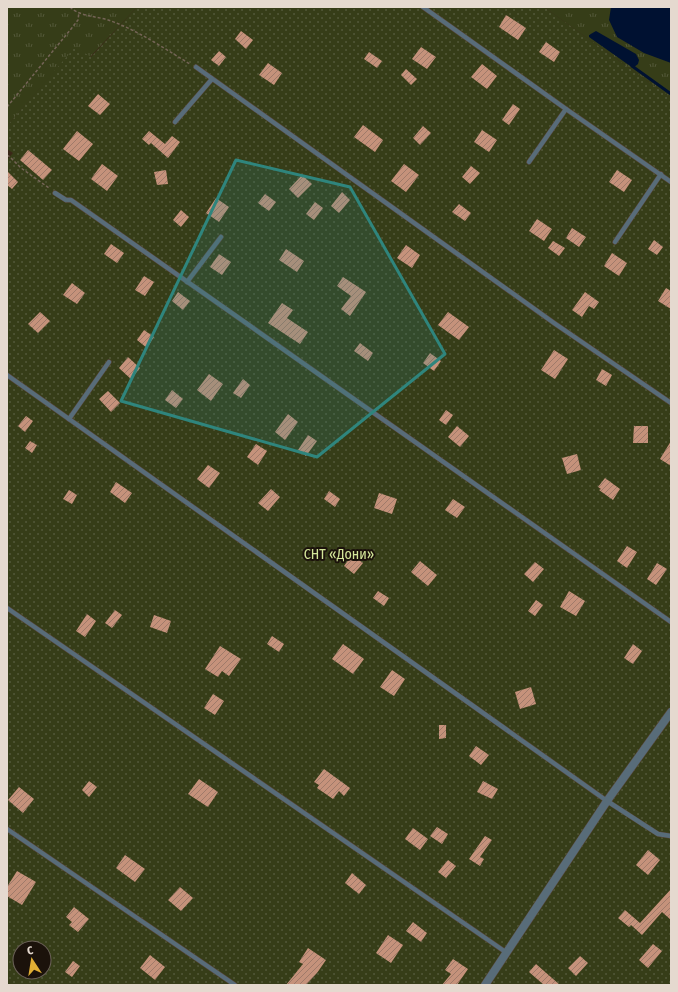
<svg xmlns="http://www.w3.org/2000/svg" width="678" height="992" font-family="'Fira Sans Condensed',sans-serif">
<defs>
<pattern id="grass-tufts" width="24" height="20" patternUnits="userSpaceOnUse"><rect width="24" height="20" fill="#363d18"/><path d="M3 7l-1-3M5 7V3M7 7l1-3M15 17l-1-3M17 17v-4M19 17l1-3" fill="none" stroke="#535839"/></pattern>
<pattern id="park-dots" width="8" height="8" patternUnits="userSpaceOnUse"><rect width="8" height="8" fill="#363d18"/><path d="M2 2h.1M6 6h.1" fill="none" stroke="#535839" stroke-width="1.8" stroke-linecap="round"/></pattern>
<pattern id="building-hatch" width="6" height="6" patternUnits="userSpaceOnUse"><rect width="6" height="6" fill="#c5927b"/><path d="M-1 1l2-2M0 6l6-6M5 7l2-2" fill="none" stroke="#9f7a69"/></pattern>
</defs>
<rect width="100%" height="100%" fill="#3a2717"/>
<g fill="url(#grass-tufts)">
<path d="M7 7H137L90 57 75 48 7 126Z"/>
<path d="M544 7C552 7 572 9 578 7H671V98Z"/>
</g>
<path fill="url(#park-dots)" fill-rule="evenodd" d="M137 7H544L671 98V985H7V160L13 153 7 149V126L75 47 91 57ZM20 948H44V972H20Z"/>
<g fill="#001131">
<path d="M611 7H651L654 8 671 7V63L644 53 617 37 609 20Z"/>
<path d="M596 31 636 54 639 60 638 64 633 68 589 37V35Z"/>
</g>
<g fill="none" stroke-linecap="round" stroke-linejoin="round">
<path stroke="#001131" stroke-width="3" d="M632 66 671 94"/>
</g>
<g fill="url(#building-hatch)">
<path d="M506 15 526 28 518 40 499 27Z"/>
<path d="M241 31 253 40 246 49 235 39Z"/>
<path d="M546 42 560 52 554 62 539 52Z"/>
<path d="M421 47 436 57 427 69 412 59Z"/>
<path d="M219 51 226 57 219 66 211 60Z"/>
<path d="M369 52 382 61 377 68 364 59Z"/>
<path d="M268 63 282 73 274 85 259 75Z"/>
<path d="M482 64 497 76 487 89 471 77Z"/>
<path d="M406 69 417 79 411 85 401 75Z"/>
<path d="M98 94 110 104 100 115 88 106Z"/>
<path d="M513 104 520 109 509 125 502 120Z"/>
<path d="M363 125 383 140 375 152 354 137Z"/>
<path d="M423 126 431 133 420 145 413 138Z"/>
<path d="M482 130 497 140 489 152 474 142Z"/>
<path d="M77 131 93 144 79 161 63 149Z"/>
<path d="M149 131 165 144 172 136 180 142 168 158 151 143 149 145 142 139Z"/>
<path d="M28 150 52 170 43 180 20 160Z"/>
<path d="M102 164 118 176 107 191 91 179Z"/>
<path d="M404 164 419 175 406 192 391 181Z"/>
<path d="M471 166 480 173 470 184 462 177Z"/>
<path d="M166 170 168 184 157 185 154 172Z"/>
<path d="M617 170 632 180 624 192 609 182Z"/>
<path d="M7 171 18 182 12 189 7 185Z"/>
<path d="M302 175 312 184 298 198 289 189Z"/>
<path d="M342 192 350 200 339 213 331 206Z"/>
<path d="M265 194 276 202 269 211 258 203Z"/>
<path d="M216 198 229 207 219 222 206 213Z"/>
<path d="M315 202 323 208 314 220 306 214Z"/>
<path d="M459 204 471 213 465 221 452 212Z"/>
<path d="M181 210 189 217 181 227 173 220Z"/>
<path d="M537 219 552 229 544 241 529 231Z"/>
<path d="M572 228 586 237 579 247 566 238Z"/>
<path d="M654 240 663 247 657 255 648 249Z"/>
<path d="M553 241 565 248 559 256 548 248Z"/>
<path d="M111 244 124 253 117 263 104 254Z"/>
<path d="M406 245 420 255 412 268 397 258Z"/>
<path d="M286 249 304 261 297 272 279 260Z"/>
<path d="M612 253 627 263 619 276 604 266Z"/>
<path d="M219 254 231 262 222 275 210 267Z"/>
<path d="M144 276 154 282 145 296 135 290Z"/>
<path d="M343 277 366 292 350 316 341 309 351 296 337 286Z"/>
<path d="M72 283 85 293 77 304 63 295Z"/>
<path d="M666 288 671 291V309L658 301Z"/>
<path d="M178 292 190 301 183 310 172 301Z"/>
<path d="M585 292 599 302 594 309 589 306 582 317 572 310Z"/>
<path d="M282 303 293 310 287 318 308 332 300 344 268 323Z"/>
<path d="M40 312 50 321 38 333 28 324Z"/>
<path d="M448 312 469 327 459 340 438 325Z"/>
<path d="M144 330 154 337 147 348 137 340Z"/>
<path d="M360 343 373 353 368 361 354 351Z"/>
<path d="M554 350 568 359 555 379 541 370Z"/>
<path d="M430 353 441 361 434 371 423 363Z"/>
<path d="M128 357 140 368 131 379 119 368Z"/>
<path d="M602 369 612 375 606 386 596 380Z"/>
<path d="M209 374 223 384 211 401 197 390Z"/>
<path d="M243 379 250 385 241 398 233 393Z"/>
<path d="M172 390 183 399 176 408 165 400Z"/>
<path d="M108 391 120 403 111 412 99 399Z"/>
<path d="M446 410 453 415 446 425 439 420Z"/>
<path d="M288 414 298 422 285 440 275 432Z"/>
<path d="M26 416 33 421 25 432 18 426Z"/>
<path d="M457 426 469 436 460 447 448 437Z"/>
<path d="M634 426H648V443H633Z"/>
<path d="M308 435 317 441 306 456 298 450Z"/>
<path d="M30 441 37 445 32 453 25 448Z"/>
<path d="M671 441V466L660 459Z"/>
<path d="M256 444 267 451 258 465 247 457Z"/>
<path d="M577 454 581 470 567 474 562 458Z"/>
<path d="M208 465 220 473 209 488 197 479Z"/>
<path d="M605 478 620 489 613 500 599 490 601 489 598 487Z"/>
<path d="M116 482 132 493 125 503 110 492Z"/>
<path d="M271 489 280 497 268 511 258 503Z"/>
<path d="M69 490 77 495 72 504 63 499Z"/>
<path d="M329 491 340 499 335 507 324 499Z"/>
<path d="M379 493 397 499 392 514 374 508Z"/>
<path d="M453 499 465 507 457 518 445 510Z"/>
<path d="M627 546 637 552 627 568 617 561Z"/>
<path d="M352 555 363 563 354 574 344 566Z"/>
<path d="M420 561 437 575 428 586 411 572Z"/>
<path d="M535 562 544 569 533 582 524 574Z"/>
<path d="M657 563 667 569 656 585 647 579Z"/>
<path d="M378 591 389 598 384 606 373 598Z"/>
<path d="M569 591 585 601 576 616 560 607Z"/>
<path d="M536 600 543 605 535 616 528 611Z"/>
<path d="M115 610 122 615 112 628 105 623Z"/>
<path d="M87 614 96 621 85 637 76 631Z"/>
<path d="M154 615 171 621 167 633 150 627Z"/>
<path d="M272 636 284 644 279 652 267 644Z"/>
<path d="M343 644 364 659 353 674 332 659Z"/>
<path d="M633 644 642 651 633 664 624 658Z"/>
<path d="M220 646 241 659 229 676 222 671 218 677 205 669Z"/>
<path d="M392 670 405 679 394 696 380 687Z"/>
<path d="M531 687 536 704 520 709 515 692Z"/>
<path d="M213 694 224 701 215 715 204 708Z"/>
<path d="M439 725H446V738L439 739Z"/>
<path d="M476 746 489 755 481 765 469 756Z"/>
<path d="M324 769 350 788 344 796 339 791 333 799 317 788 319 785 314 782Z"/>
<path d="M199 779 218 792 208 807 188 794Z"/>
<path d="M89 781 97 787 89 797 82 790Z"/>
<path d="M483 781 498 789 492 799 477 792Z"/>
<path d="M19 787 34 799 23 813 8 800Z"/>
<path d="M437 827 448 834 442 844 430 836Z"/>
<path d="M413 828 428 839 420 850 405 839Z"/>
<path d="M485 836 492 840 480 857 484 859 480 866 469 859Z"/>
<path d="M648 850 660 860 648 875 636 865Z"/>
<path d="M125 855 145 869 135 882 116 868Z"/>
<path d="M448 860 456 866 446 878 438 872Z"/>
<path d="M17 871 36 882 22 905 7 896V887Z"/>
<path d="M352 873 366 885 359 894 345 883Z"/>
<path d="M180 887 193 898 181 911 168 900Z"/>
<path d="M671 889V920L662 912 642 935 631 925 629 927 618 918 625 910 640 923Z"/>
<path d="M74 907 89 919 78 932 69 925 72 922 66 917Z"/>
<path d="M413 922 427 933 421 942 406 931Z"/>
<path d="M388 935 403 945 391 963 376 953Z"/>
<path d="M653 944 662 951 648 968 639 960Z"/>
<path d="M308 948 326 960 317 973 306 985H286L303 964 299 962Z"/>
<path d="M150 955 165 967 155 980 140 968Z"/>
<path d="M580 956 588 963 576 976 568 968Z"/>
<path d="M453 959 468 969 457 985H442L451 974 445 970Z"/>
<path d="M73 961 80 966 72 977 65 972Z"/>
<path d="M536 964 560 985H544L529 972Z"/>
</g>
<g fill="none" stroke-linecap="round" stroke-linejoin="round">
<g stroke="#554334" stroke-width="5.5">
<g id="lane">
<path d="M423 7 566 109 671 182"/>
<path d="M196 67 554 323 671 403"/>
<path d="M175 122 212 79"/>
<path d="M529 162 566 109"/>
<path d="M55 193 66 200H71L671 622"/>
<path d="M615 242 661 174"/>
<path d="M187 282 221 237"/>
<path d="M7 375 607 801 658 834 671 836"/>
<path d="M69 419 109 362"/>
<path d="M7 608 507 953"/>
<path d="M7 829 235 985"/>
</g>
</g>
<g stroke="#554334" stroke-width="9">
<path id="street" d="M485 985 607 801 671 712"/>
</g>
<g stroke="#746456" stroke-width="1.5" stroke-dasharray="3 2" stroke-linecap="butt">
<path d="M70 7C80 17 98 16 111 21 139 31 165 49 190 64"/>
<path d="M7 107 71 29 78 20 79 12"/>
<path d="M7 155 10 157 21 168 49 188"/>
</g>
<use href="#lane" stroke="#586c79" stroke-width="4.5"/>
<use href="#street" stroke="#586c79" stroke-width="8"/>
</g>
<path fill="#2f857d" fill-opacity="0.2" stroke="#2f857d" stroke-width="3" stroke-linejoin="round" d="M236 160 350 187 445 354 317 457 121 401Z"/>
<g text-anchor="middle" stroke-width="4" stroke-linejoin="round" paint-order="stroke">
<g font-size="14" fill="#d4e699" stroke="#1b120b">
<text x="339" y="559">СНТ «Дони»</text>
</g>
</g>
<rect width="678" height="992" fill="none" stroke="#e5d9cf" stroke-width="16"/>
<g transform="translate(32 960) rotate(348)"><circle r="19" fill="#1b120b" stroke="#6c6259"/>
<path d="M0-3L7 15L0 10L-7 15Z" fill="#e1af34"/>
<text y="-6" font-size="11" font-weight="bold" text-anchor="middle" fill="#e5d9cf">С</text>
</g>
</svg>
